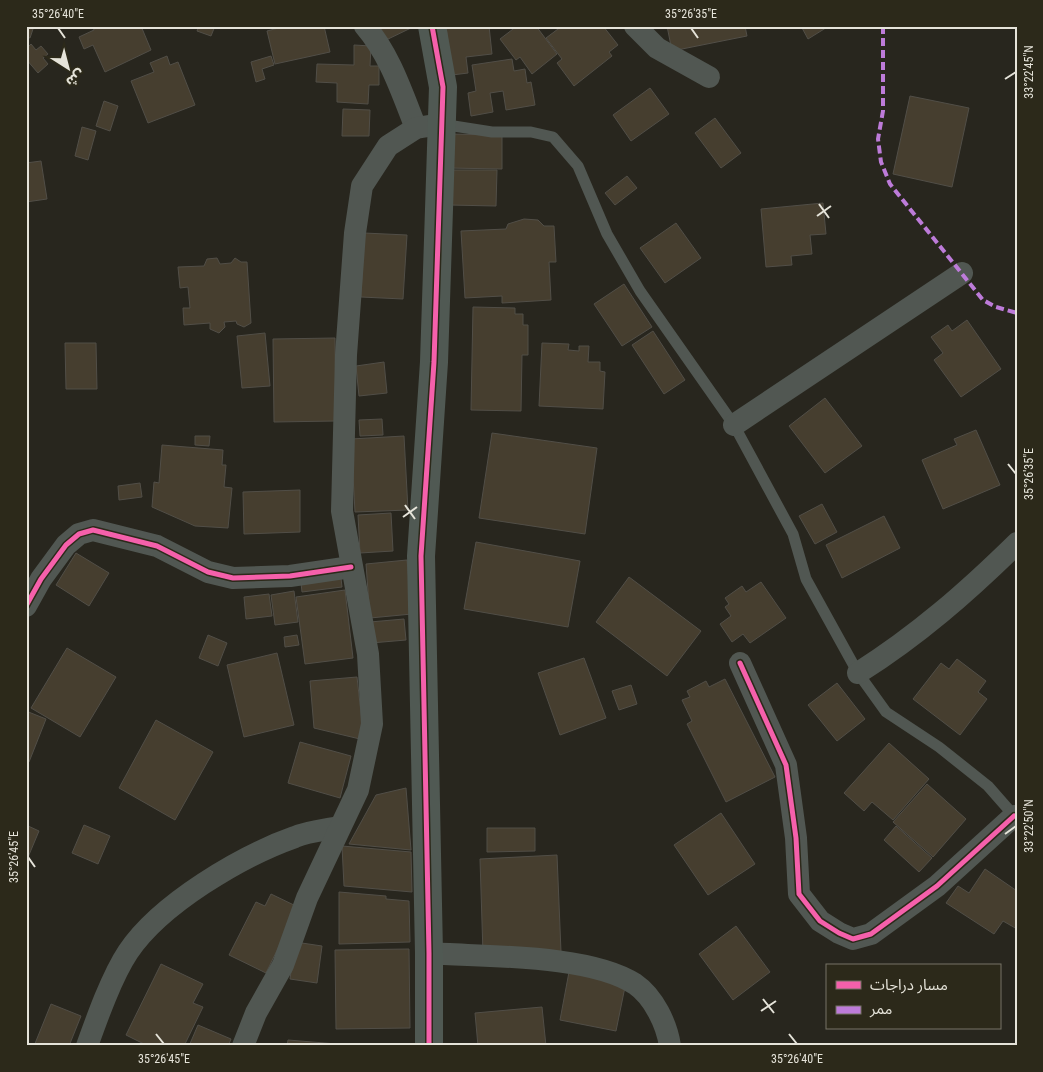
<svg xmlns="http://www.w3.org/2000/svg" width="1043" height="1072" font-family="'Roboto Condensed','Noto Sans Arabic',sans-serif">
<rect width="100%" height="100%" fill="#28261e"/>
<g fill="#463e2f" stroke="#514e47">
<path d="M26 26H34L30 38 26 37Z"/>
<path d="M93 26H141L151 50 105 72 93 45 84 49 79 37 94 30Z"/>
<path d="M199 26H215L211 36 197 31Z"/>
<path d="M286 26H324L330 52 275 64 267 31Z"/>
<path d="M378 26H412L413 27 384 41Z"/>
<path d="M446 26H489L492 54 466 57 468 73 452 75Z"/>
<path d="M517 26H536L557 54 532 74 520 57 516 60 500 39Z"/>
<path d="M562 26H603L618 45 609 52 612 56 574 86 557 63 562 59 546 38Z"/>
<path d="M667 26H745L747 36 672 51Z"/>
<path d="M801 26H829L808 39Z"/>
<path d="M31 44 36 50 41 46 48 54 43 58 48 64 38 73 26 59V49Z"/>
<path d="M354 45 371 46 370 66H379V85H369L368 104 337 102V83L316 82 317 64 354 65Z"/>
<path d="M167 56 170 65 178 62 195 105 148 123 131 81 154 72 150 63Z"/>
<path d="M271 56 274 65 262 69 265 79 256 82 251 62Z"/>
<path d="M512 59 514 71 525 69 527 83 531 82 535 105 506 110 503 91 490 93 493 112 471 116 468 93 476 91 472 65Z"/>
<path d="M650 88 669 114 631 141 613 115Z"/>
<path d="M910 96 969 108 952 187 893 174Z"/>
<path d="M104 101 118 106 110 131 96 126Z"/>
<path d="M343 109 370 110 369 136H342Z"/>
<path d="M715 118 741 153 721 168 695 133Z"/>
<path d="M82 127 96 131 88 160 75 156Z"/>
<path d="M449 134 502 135V169L448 168Z"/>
<path d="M41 161 47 199 26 202V163Z"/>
<path d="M450 170H497L496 206 449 205Z"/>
<path d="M627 176 637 188 615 205 605 193Z"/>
<path d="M823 203 826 234 810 235 812 254 791 256 792 265 766 267 761 209Z"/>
<path d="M524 219 538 220 544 226H554L556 262H549L551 300 502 303V296L465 298 461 231 506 229 508 224Z"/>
<path d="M676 223 701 258 665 283 640 248Z"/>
<path d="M364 233 407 235 403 299 361 297Z"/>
<path d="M217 258 220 264 231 263 235 258 241 262H247L251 323 244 327 237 324 236 321 224 322 225 327 219 333 210 329V323L184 325 183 308H190L188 287 180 288 178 267 204 266 207 259Z"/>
<path d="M624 284 652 327 622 346 594 304Z"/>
<path d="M473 307 515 308V314H523V325H528V355H522L521 411 471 410Z"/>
<path d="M967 320 1001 369 961 397 934 360 943 353 931 337 948 325 952 331Z"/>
<path d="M653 331 685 380 664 394 632 345Z"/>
<path d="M265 333 270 386 242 388 237 336Z"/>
<path d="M335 338 336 421 274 422 273 339Z"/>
<path d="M65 343H96L97 389H66Z"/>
<path d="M542 343 569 344 568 350 579 351V346H589L588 362H600V371L605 372 603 409 539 406Z"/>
<path d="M384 362 387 393 359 396 356 366Z"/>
<path d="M825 398 862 446 825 473 789 426Z"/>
<path d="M382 419 383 435 360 436 359 420Z"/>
<path d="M976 430 1000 485 943 509 922 460 957 445 954 439Z"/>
<path d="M492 433 597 448 585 534 479 518Z"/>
<path d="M195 436H210L209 446 195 445Z"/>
<path d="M404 436 408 510 355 512 351 439Z"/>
<path d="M162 445 223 450 222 465H226L224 487 232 488 228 528 195 526 152 507 154 482 159 483Z"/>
<path d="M140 483 142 497 119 500 118 486Z"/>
<path d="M300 490V532L244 534 243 492Z"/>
<path d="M822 504 837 532 815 544 799 516Z"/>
<path d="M391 513 393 551 360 553 358 515Z"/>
<path d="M884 516 900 548 842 578 826 545Z"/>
<path d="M476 542 580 561 568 627 464 609Z"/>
<path d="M76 553 109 573 89 606 56 585Z"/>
<path d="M407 560 412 614 370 618 366 564Z"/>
<path d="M629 577 701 631 667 676 596 622Z"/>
<path d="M341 578 342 587 302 592 301 583Z"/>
<path d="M761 582 786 618 750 643 743 634 732 642 720 624 731 616 725 607 729 604 725 598 742 586 746 592Z"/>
<path d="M345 590 353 658 305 664 296 597Z"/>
<path d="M294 591 298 622 275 625 271 595Z"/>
<path d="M269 594 272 616 246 619 244 597Z"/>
<path d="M404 619 406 640 371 643 370 622Z"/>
<path d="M208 635 227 643 218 666 199 658Z"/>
<path d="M297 635 299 645 285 647 284 637Z"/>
<path d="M67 648 116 677 80 737 31 708Z"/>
<path d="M277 653 294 725 244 737 227 665Z"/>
<path d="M584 658 606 718 560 735 538 673Z"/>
<path d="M957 659 986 681 978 692 987 699 960 735 913 699 941 663 949 669Z"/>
<path d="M357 677 364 740 314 728 310 681Z"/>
<path d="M725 679 775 777 726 802 687 724 692 721 682 700 690 697 687 691 706 681 709 687Z"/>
<path d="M837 683 865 719 837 741 808 705Z"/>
<path d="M631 685 637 704 619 710 612 691Z"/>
<path d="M26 711 46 719 29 762 26 761Z"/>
<path d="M156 720 213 752 175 820 119 788Z"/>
<path d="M300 742 351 756 340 798 288 783Z"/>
<path d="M889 743 929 779 893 820 872 802 864 811 844 793Z"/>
<path d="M927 784 966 819 933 857 893 822Z"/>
<path d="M406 788 411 850 349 844 376 795Z"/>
<path d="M721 813 755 864 708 895 674 845Z"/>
<path d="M26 825 39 831 26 862Z"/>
<path d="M84 825 110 836 98 864 72 853Z"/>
<path d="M896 826 932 858 919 872 884 840Z"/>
<path d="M487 828H535V851L487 852Z"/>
<path d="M342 846 411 852 412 892 344 886Z"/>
<path d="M557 855 561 952 483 954 480 859Z"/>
<path d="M985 869 1017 891V929L1003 921 994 934 946 903 958 886 969 893Z"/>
<path d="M339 892 386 896V899L409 901 410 942 339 944Z"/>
<path d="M271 894 298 907 266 973 229 955 256 902 265 906Z"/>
<path d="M736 926 770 972 733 1000 699 954Z"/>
<path d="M295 942 322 946 317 983 290 979Z"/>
<path d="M409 949 410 1028 336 1029 335 950Z"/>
<path d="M161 964 203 984 193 1003 203 1007 184 1046H148L126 1035Z"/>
<path d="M569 972 626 982 616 1031 560 1020Z"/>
<path d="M51 1004 81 1016 69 1046H34Z"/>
<path d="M542 1007 546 1046H478L475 1013Z"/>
<path d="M198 1025 231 1039 228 1046H189Z"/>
<path d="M288 1040 349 1045V1046H287Z"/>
</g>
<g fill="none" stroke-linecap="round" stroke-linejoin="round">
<path stroke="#515752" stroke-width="11" d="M441 124 492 132H531L553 137 578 166 607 234 640 291 734 425 793 534 806 579 858 673 886 712 939 747 988 786 1017 819"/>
<g stroke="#515752" stroke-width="22">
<path d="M365 26C390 55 402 93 416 128"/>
<path d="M635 26 657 48 709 77"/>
<path d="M734 425 962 273"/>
<path d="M26 606 41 579 66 545 79 534 93 530 157 546 208 572 233 578 290 576 351 567"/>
<path d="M740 663 786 765 796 838 799 894 820 921 839 933 853 939 871 934 937 886 1014 816"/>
<path d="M858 673C918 635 966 593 1017 543"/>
<path d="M429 953C485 957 589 954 635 984 654 997 667 1025 670 1046"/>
<path d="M87 1046C97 1018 112 976 128 952 160 904 241 856 295 837 309 831 325 830 339 827"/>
<path d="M243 1046 256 1013 283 965 307 898 358 790 372 724 368 654 342 511 346 355 355 233 362 186 388 146 416 128 441 124"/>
</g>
<path stroke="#505953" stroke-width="28" d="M429 1046V953L421 556 434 362 443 87 432 26"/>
<path stroke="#bd7bd9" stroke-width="4" stroke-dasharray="8 4" stroke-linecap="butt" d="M883 26V111L878 139 881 162 890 184 983 300 996 307 1017 313"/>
<g stroke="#2c291a" stroke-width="8">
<g id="cycleway">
<path d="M26 606 41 579 66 545 79 534 93 530 157 546 208 572 233 578 290 576 351 567"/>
<path d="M740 663 786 765 796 838 799 894 820 921 839 933 853 939 871 934 937 886 1014 816"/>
<path d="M429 1046V953L421 556 434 362 443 87 432 26"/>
</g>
</g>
<use href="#cycleway" stroke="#f560ab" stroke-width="5"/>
</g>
<path fill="none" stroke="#e5e3d9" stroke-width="2" d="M58 28 65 38M691 28 698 38M1005 79 1016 72M819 204 829 218M817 216 831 206M1008 464 1016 474M405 505 415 519M403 517 417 507M1005 834 1016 826M28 857 35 867M763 999 774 1013M761 1011 776 1001M156 1034 164 1044M789 1034 797 1044"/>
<rect width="1043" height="1072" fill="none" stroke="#2c291a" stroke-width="55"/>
<rect x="826" y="964" width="175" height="65" fill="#2c291a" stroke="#767366"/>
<rect x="836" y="981" width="25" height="8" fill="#f560ab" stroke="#767366"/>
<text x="870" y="990" font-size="15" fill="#e5e3d9">مسار دراجات</text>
<rect x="836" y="1006" width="25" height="8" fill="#bd7bd9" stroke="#767366"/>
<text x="870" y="1014" font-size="15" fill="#e5e3d9">ممر</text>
<g transform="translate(68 68) rotate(144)" stroke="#2c291a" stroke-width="4" paint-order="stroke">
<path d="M0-4L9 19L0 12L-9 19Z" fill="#e5e3d9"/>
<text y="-8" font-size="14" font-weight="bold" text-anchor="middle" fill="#e5e3d9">ش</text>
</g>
<rect x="28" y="28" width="988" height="1016" fill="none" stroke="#e5e3d9" stroke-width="2"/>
<g font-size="12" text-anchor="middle" fill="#e5e3d9">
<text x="58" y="18">35°26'40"E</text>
<text x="691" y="18">35°26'35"E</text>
<text transform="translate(1029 72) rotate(-90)" y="4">33°22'45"N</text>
<text transform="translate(1029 474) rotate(-90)" y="4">35°26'35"E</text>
<text transform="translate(1029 826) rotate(-90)" y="4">33°22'50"N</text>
<text transform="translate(14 857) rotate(-90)" y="4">35°26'45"E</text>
<text x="164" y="1063">35°26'45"E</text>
<text x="797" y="1063">35°26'40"E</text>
</g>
</svg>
